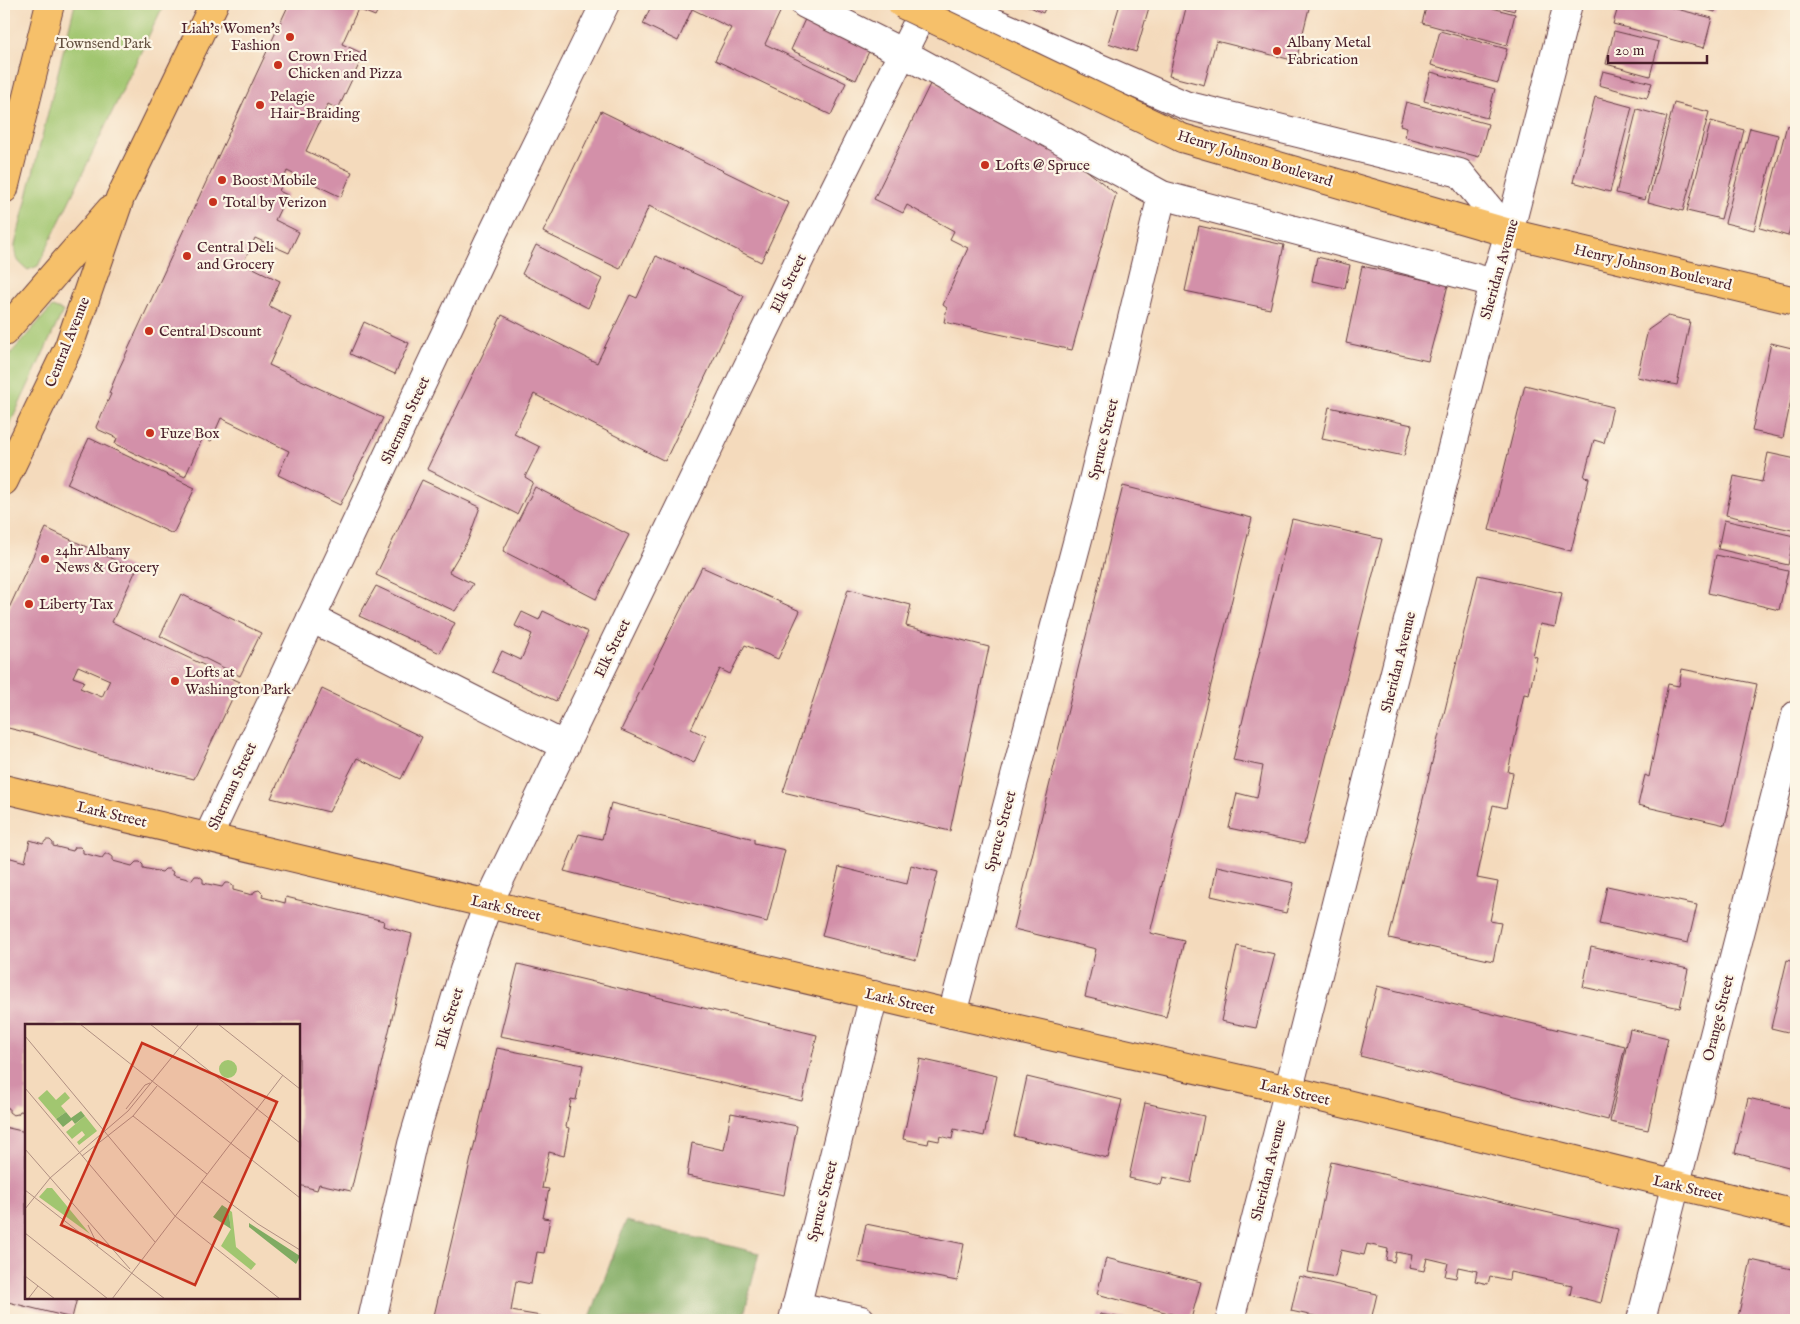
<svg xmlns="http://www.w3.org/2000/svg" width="1800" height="1324" font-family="'IM FELL English',serif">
<rect width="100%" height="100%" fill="#fcf5e5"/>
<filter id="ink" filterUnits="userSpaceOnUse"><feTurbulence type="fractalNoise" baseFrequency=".02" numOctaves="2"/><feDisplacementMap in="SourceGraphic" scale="10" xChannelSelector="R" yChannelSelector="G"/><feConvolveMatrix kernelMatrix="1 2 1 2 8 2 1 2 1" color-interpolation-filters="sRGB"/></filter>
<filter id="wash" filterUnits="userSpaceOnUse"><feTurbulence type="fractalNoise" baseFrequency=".0096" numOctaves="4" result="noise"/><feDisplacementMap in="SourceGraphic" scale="20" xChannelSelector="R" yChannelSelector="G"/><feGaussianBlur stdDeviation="1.12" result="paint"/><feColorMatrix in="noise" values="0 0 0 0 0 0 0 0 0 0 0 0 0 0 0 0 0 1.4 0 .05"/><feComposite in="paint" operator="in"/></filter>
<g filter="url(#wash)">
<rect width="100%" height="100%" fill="#f4dabc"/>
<g fill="#a1c670" stroke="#76724e">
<path d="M75 4H164L38 266 28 270C18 262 14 258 15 245Z"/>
<path d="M52 307 63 311 4 437V361Z"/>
</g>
<path fill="#80ab62" stroke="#656546" d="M626 1221 759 1253 743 1319 589 1320Z"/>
<g id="blocks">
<g fill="#d390a9" fill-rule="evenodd">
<path d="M289 4H381L375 16 358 9 342 44 364 54 338 109 328 104 306 151 352 172 341 197 287 171 279 191 287 195 275 220 299 232 289 253 255 238 243 263 280 281 269 306 291 317 269 365 383 418 340 505 278 475 289 451 221 418 211 441 203 437 185 477 115 444 117 438 97 429 96 427 111 394 109 393 118 371Z"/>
<path d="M652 4H784L765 44 846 83 831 115 715 60 731 28 692 9 678 41 643 24Z"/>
<path d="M1024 4H1047L1043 13Z"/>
<path d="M1120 4H1150L1136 52 1108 43Z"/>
<path d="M1187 4H1310L1296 61 1216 41 1204 85 1169 76Z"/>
<path d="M1427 4H1477L1515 14 1507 46 1422 23Z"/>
<path d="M1489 4H1516L1514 11Z"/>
<path d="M1619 4H1657L1712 18 1704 48 1613 24Z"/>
<path d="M1686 4H1717L1715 12Z"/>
<path d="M806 17 871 47 856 80 791 50Z"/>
<path d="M1440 31 1507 49 1498 83 1431 65Z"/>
<path d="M1614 31 1659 42 1650 76 1606 64Z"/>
<path d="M1603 71 1652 83 1647 98 1599 85Z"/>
<path d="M1431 72 1495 89 1487 118 1424 101Z"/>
<path d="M932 80 1043 135 1116 194 1072 350 944 322 947 308 943 305 968 248 950 239 954 231 907 205 903 213 874 199Z"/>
<path d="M1595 97 1632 107 1610 192 1573 182Z"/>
<path d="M1406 102 1488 124 1479 157 1405 137 1407 127 1400 125Z"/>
<path d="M1674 103 1709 112 1683 211 1648 202Z"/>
<path d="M1637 109 1667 117 1645 200 1616 193Z"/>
<path d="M601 111 789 203 761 262 649 206 620 269 543 232Z"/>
<path d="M1711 121 1744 130 1721 219 1687 211Z"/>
<path d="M1787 125 1796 128V206L1788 236 1760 228Z"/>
<path d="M1750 128 1778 135 1754 230 1725 223Z"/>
<path d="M1199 226 1284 245 1270 309 1185 291Z"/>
<path d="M536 245 602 279 588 308 522 274Z"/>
<path d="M656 256 744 296 665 461 534 394 514 434 540 447 525 477 533 482 517 514 427 469 502 315 597 363 630 295 637 298Z"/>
<path d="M1317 257 1350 265 1345 288 1312 281Z"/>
<path d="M1362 266 1448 285 1428 361 1346 343Z"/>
<path d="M1668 316 1690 321 1677 385 1637 377 1648 330Z"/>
<path d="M364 322 409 343 395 374 350 354Z"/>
<path d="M1771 343 1796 349V377L1783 438 1752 431Z"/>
<path d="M1525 385 1613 407 1604 443 1594 440 1584 477 1589 478 1571 551 1489 530Z"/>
<path d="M1329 407 1412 425 1404 456 1322 439Z"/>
<path d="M89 438 195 488 173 534 67 484Z"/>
<path d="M1768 453 1796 459V531L1726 515 1734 476 1762 482Z"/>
<path d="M422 480 480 507 468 540 449 572 473 584 455 611 376 575Z"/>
<path d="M1123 486 1252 518 1150 933 1184 941 1166 1017 1085 997 1096 949 1014 929Z"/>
<path d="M535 487 629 535 596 599 503 551Z"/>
<path d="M1292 519 1382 539 1304 844 1229 828 1237 793 1257 798 1263 766 1233 760Z"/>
<path d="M1724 520 1794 536 1788 565 1718 549Z"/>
<path d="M46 528 136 570 112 622 240 682 194 779 103 756 37 735 4 727V619ZM78 666 110 680 102 697 80 688 84 681 73 677Z"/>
<path d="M1716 555 1788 571 1779 610 1708 593Z"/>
<path d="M702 567 800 611 778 659 745 645 730 674 720 669 691 729 706 736 694 763 621 730Z"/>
<path d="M1478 575 1562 593 1555 627 1540 624 1533 656 1537 657 1529 695 1524 694 1508 772 1513 773 1506 808 1493 805 1477 878 1498 882 1490 921 1501 923 1493 961 1389 938Z"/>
<path d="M376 586 455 623 440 653 359 616Z"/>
<path d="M848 589 911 605 906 626 989 647 950 831 783 792 835 633Z"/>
<path d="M181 594 261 633 240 676 160 636Z"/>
<path d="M543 611 588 632 556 701 492 672 502 651 521 660 532 634 515 626 522 612 539 620Z"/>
<path d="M1682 669 1757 684 1725 825 1638 805 1645 775 1649 777 1668 684 1679 686Z"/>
<path d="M322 689 422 737 401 779 357 758 329 812 271 798Z"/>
<path d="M611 803 754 839V843L785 850 767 922 564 871 579 834 602 839Z"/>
<path d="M30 840 43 844 46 840H50L53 843V846L73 851 75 847H80L83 850V853L102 858 105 854H109L113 857V861L132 866 136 862H140L143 865V868L162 872 165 869H169L173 872 172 875 192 880 195 876H199L203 879V883L222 887 225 883H229L233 886V890L252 895 255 891 259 890 263 894 262 897 285 903 286 897 384 921 383 926 412 934 351 1191 319 1184 317 1190 299 1185V1025H26V1112L20 1111 18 1114 13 1115 9 1112V1108L4 1107V856L25 862Z"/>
<path d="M911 865 938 872 916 960 822 936 839 867 907 884Z"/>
<path d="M1217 866 1294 883 1286 913 1211 896Z"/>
<path d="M1607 886 1697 905 1688 943 1599 924Z"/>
<path d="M1237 946 1275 954 1256 1028 1221 1021Z"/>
<path d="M1591 947 1688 969 1680 1008 1583 987Z"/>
<path d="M1787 960 1796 962V1034L1771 1028Z"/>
<path d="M518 964 817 1035 802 1101 587 1053 500 1036Z"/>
<path d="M1377 986 1625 1046 1608 1120 1360 1056Z"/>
<path d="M1630 1029 1668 1038 1648 1130 1610 1122Z"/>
<path d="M497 1048 583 1065 576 1100 571 1099 566 1127 569 1128 564 1156 549 1152 542 1188 549 1189 543 1218 550 1219 544 1253 537 1252 531 1284 516 1281 511 1311 541 1316 540 1320H433Z"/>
<path d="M920 1059 997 1076 984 1136 954 1129 952 1139 940 1136 939 1141 929 1139 928 1144 903 1139Z"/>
<path d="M1027 1077 1122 1100 1108 1158 1014 1136Z"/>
<path d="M1748 1098 1796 1109V1169L1735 1153Z"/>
<path d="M1145 1103 1204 1116 1191 1183 1163 1177 1161 1185 1129 1178Z"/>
<path d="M731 1113 797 1126 784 1195 687 1176 692 1143 724 1150Z"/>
<path d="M4 1127 26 1132V1298H77L72 1318 4 1301Z"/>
<path d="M1331 1162 1618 1229 1601 1303 1570 1295 1572 1285 1510 1272 1509 1280 1490 1276 1488 1284 1475 1281 1477 1271 1458 1267 1456 1278 1445 1276 1448 1263 1427 1258 1424 1271 1409 1268 1412 1255 1396 1252 1394 1262 1386 1260 1388 1249 1367 1244 1364 1255 1341 1250 1335 1277 1308 1272Z"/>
<path d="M866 1224 964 1244 957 1281 858 1262Z"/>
<path d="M1106 1258 1201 1282 1191 1319 1097 1294Z"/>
<path d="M1751 1260 1796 1270V1320H1753L1738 1317Z"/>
<path d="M1299 1276 1377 1294 1371 1320H1332L1291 1311Z"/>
<path d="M1100 1314 1126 1319V1320H1098Z"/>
</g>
</g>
</g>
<g filter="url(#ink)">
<use href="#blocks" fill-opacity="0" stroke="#643b41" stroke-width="1"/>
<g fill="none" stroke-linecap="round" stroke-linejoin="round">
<g stroke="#643b41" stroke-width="30">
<g id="minor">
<path d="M805 4 903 53 1162 195 1494 283"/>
<path d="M952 4 1185 105 1460 173 1509 233"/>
<path d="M311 618 565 746"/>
<path d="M208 837 488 243 605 4"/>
<path d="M952 1014 1087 505 1162 195"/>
<path d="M796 1306 861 1320"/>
<path d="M372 1320 412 1144 464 970 488 904 804 250 927 4"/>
<path d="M793 1320 874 995"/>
<path d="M1230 1320 1494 283 1509 233 1568 4"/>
<path d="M1641 1320 1796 715"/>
</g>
</g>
<g stroke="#643b41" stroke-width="30">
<g id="major">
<path d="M1182 138 1509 233 1796 301"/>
<path d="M4 189 50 4"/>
<path d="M4 332 110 210"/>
<path d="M4 481 69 346 120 198 214 4"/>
<path d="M4 789 952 1014 1289 1090 1796 1214"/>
</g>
</g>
<use href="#minor" stroke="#fff" stroke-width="28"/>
<use href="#major" stroke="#f6c06b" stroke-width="28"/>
<g stroke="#643b41" stroke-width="30" stroke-linecap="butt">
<path id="major-bridge" d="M902 4 1182 138"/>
</g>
<use href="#major-bridge" stroke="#f6c06b" stroke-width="28"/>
</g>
</g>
<g fill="#c8321e" stroke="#fcf5e5" stroke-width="2">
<circle cx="290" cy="37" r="5"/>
<circle cx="1277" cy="51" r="5"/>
<circle cx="278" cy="65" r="5"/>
<circle cx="260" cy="105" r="5"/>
<circle cx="985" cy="165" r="5"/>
<circle cx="222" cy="180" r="5"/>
<circle cx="213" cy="202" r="5"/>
<circle cx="187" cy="256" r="5"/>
<circle cx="149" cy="331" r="5"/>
<circle cx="150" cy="433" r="5"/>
<circle cx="45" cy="559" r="5"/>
<circle cx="29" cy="604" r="5"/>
<circle cx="175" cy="681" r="5"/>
</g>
<g text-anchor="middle" stroke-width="4.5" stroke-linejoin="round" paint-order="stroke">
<g font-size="15" fill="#4a1f2b" stroke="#fcf5e5" text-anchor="start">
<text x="280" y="33" text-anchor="end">Liah's Women's<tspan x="280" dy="17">Fashion</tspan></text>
<text x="1287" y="47">Albany Metal<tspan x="1287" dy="17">Fabrication</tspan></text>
<text x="288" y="61">Crown Fried<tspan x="288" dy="17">Chicken and Pizza</tspan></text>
<text x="270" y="101">Pelagie<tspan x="270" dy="17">Hair-Braiding</tspan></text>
<text x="995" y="170">Lofts @ Spruce</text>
<text x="232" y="185">Boost Mobile</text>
<text x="223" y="207">Total by Verizon</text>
<text x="197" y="252">Central Deli<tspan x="197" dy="17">and Grocery</tspan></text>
<text x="159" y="336">Central Dscount</text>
<text x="160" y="438">Fuze Box</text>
<text x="55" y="555">24hr Albany<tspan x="55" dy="17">News &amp; Grocery</tspan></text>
<text x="39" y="609">Liberty Tax</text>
<text x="185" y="677">Lofts at<tspan x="185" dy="17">Washington Park</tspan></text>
</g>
<g font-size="15" fill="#645140" stroke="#fcf5e5">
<text x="104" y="48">Townsend Park</text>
</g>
<g font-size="15" fill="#4a1f2b" stroke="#fcf5e5">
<text transform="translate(1255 158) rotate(17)" y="5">Henry Johnson Boulevard</text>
<text transform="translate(1653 267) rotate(13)" y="5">Henry Johnson Boulevard</text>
<text transform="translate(1499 269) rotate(-74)" y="5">Sheridan Avenue</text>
<text transform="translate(788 283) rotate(-64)" y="5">Elk Street</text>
<text transform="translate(67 342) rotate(-68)" y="5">Central Avenue</text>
<text transform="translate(405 420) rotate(-65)" y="5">Sherman Street</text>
<text transform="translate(1103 439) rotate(-76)" y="5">Spruce Street</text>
<text transform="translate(612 648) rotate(-64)" y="5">Elk Street</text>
<text transform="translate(1398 662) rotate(-76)" y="5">Sheridan Avenue</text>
<text transform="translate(232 786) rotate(-65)" y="5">Sherman Street</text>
<text transform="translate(112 814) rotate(13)" y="5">Lark Street</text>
<text transform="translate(1000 831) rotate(-75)" y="5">Spruce Street</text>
<text transform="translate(506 908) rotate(13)" y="5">Lark Street</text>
<text transform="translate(900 1001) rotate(13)" y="5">Lark Street</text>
<text transform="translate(449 1018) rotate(-73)" y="5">Elk Street</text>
<text transform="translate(1718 1018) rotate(-76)" y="5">Orange Street</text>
<text transform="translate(1295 1092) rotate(13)" y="5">Lark Street</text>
<text transform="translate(1268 1170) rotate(-76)" y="5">Sheridan Avenue</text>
<text transform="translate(1688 1188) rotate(13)" y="5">Lark Street</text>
<text transform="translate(822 1201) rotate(-76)" y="5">Spruce Street</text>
</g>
</g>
<g transform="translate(25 1024)">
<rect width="275" height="275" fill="#f4dabc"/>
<path d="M194 45a9 9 0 1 1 18 0a9 9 0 1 1-18 0ZM22 66 31 76 40 68 45 74 36 82 41 88 31 95 13 74ZM60 92 72 107 54 121 52 118 60 111 57 107 47 115 41 108ZM22 164H27L65 210 14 173ZM203 185 207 188 211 223 231 240 226 246 196 222 206 205Z" fill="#a1c670"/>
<path d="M56 87 60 92 50 100 47 96 38 103 31 95 41 88 46 94ZM197 181 203 185 206 205 188 193ZM224 199 275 232 271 240 224 203Z" fill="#80ab62"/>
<path fill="none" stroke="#b08f82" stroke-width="1" d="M55 0 275 174M125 0 275 119M193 0 275 65M0 12 150 192 255 275M0 64 130 218M101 85 120 61 125 59M108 92 182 150M0 125 105 245M57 132 108 92 132 62M25 154 103 87 174 0M176 157 233 200 275 226M0 166 140 275M0 185 25 154M63 201 73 222M0 209 83 275M0 252 30 275M3 275 13 262M87 275 258 51"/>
<path fill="#c8321e" fill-opacity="0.15" stroke="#c8321e" stroke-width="2.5" d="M117 19 252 78 170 261 36 201Z"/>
<rect width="275" height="275" fill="none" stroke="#4a1f2b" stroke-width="2.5"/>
</g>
<rect width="1800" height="1324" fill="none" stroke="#fcf5e5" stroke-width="20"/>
<path d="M1608 55v8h99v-8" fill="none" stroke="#4a1f2b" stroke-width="2.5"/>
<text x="1615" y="55" font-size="15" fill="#4a1f2b" stroke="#fcf5e5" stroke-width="4" paint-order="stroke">20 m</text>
</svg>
